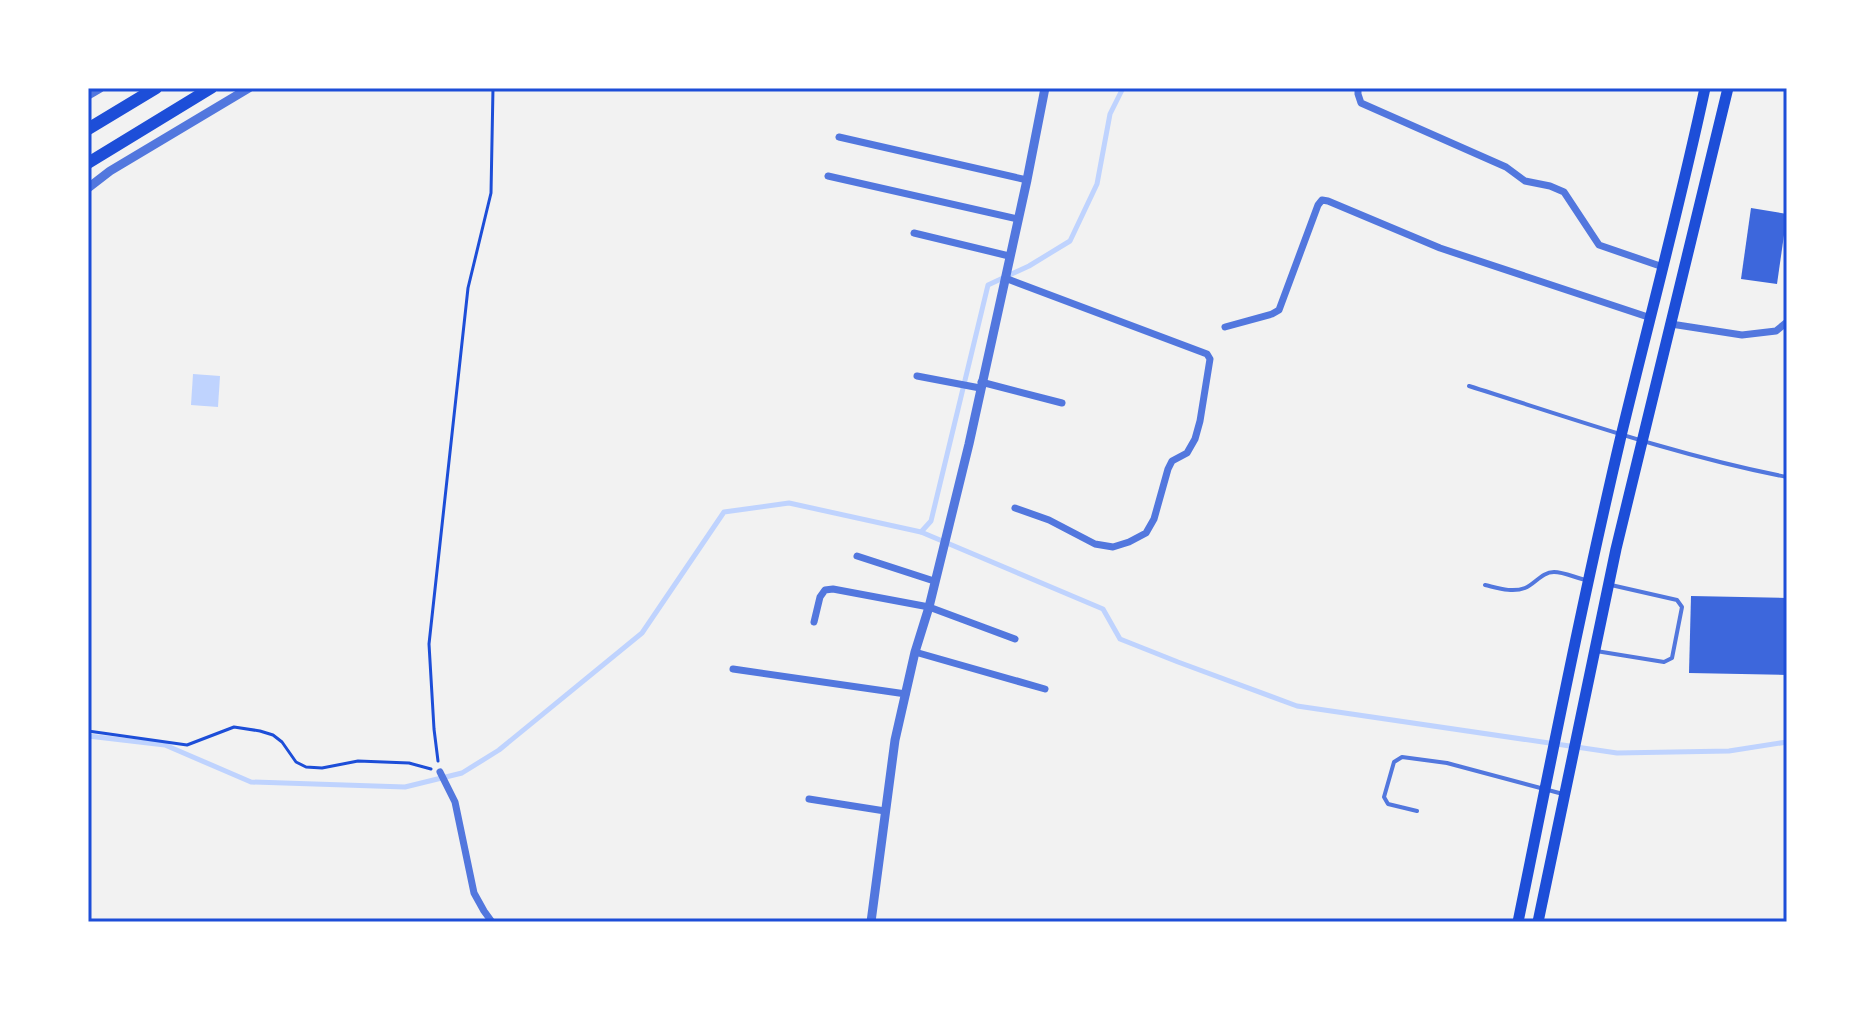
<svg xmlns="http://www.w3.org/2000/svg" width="1875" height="1010" font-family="Karla,sans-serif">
<rect width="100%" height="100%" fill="#f2f2f2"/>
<path fill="#bfd3fe" d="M193 374 220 376 218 407 191 405Z"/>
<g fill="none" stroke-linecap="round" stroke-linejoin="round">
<g stroke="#bfd3fe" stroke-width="5">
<path d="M921 532 1103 609 1120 639 1178 662 1297 706 1617 753 1729 751 1787 742"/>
<path d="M88 736 165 745 251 782 405 787 462 773 499 750 642 633 724 512 789 503 921 532 931 521 988 285 1029 266 1070 241 1097 184 1110 114 1123 88"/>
</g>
</g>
<g fill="#3d67dc">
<path d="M1751 208 1787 214 1777 284 1741 279Z"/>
<path d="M1691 596 1787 598V675L1689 673Z"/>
</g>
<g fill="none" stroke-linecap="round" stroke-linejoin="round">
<g stroke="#1d4ed8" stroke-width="3">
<path d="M88 731 187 745 234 727 260 731 273 735 282 742 296 762 306 767 322 768 358 761 409 763 431 769"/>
<path d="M438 761 434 729 429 644 468 288 491 193 493 88"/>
</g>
<g stroke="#5277de" stroke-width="4">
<path d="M1782 88H1787"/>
<path d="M1469 386C1574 419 1678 456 1787 477"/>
<path d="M1485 585C1498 588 1512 593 1525 588 1535 584 1542 572 1554 572 1564 572 1576 578 1586 580"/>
<path d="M1596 651 1664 662 1672 658 1682 607 1677 600 1611 585"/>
<path d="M1417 811 1388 804 1384 797 1394 762 1402 757 1447 763 1563 794"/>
</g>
<g stroke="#5277de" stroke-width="7">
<path d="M1358 88V94L1361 103 1506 167 1525 181 1550 186 1564 192 1599 245 1663 267"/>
<path d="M839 137 1027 180"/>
<path d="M828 176 1018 219"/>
<path d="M914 233 1009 256"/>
<path d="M1005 278 1207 354 1210 359 1200 421 1195 439 1187 453 1172 461 1168 469 1154 519 1146 533 1129 542 1113 547 1095 544 1049 520 1015 508"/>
<path d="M1671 324 1742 335 1776 331 1787 322"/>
<path d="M1225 327 1272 314 1279 310 1318 205 1322 200 1328 201 1440 248 1651 318"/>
<path d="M917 376 980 388"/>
<path d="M981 382 1062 403"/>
<path d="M857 556 934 581"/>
<path d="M814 622 820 597 825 590 833 589 929 607 1015 639"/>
<path d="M915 652 1045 689"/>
<path d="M733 669 906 694"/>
<path d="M440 772 455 802 474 893 484 911 492 922"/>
<path d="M809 799 885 811"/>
</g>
<g stroke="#5277de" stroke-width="9">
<path d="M88 95 100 88"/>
<path d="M88 188 110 171 249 88"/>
<path d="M871 922 895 740 915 652 929 607 969 444 1027 180 1045 88"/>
</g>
<g stroke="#1d4ed8" stroke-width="11">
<path d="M1518 922C1551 760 1583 597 1621 436 1649 320 1680 205 1705 88"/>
<path d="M1538 922 1616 549 1728 88"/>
</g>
<g stroke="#1d4ed8" stroke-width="12">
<path d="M88 129 156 88"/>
<path d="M88 163 211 88"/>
</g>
</g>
<rect width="1875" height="1010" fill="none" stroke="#ffffff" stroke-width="180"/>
<rect x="90" y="90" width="1695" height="830" fill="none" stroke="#1d4ed8" stroke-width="3"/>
</svg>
